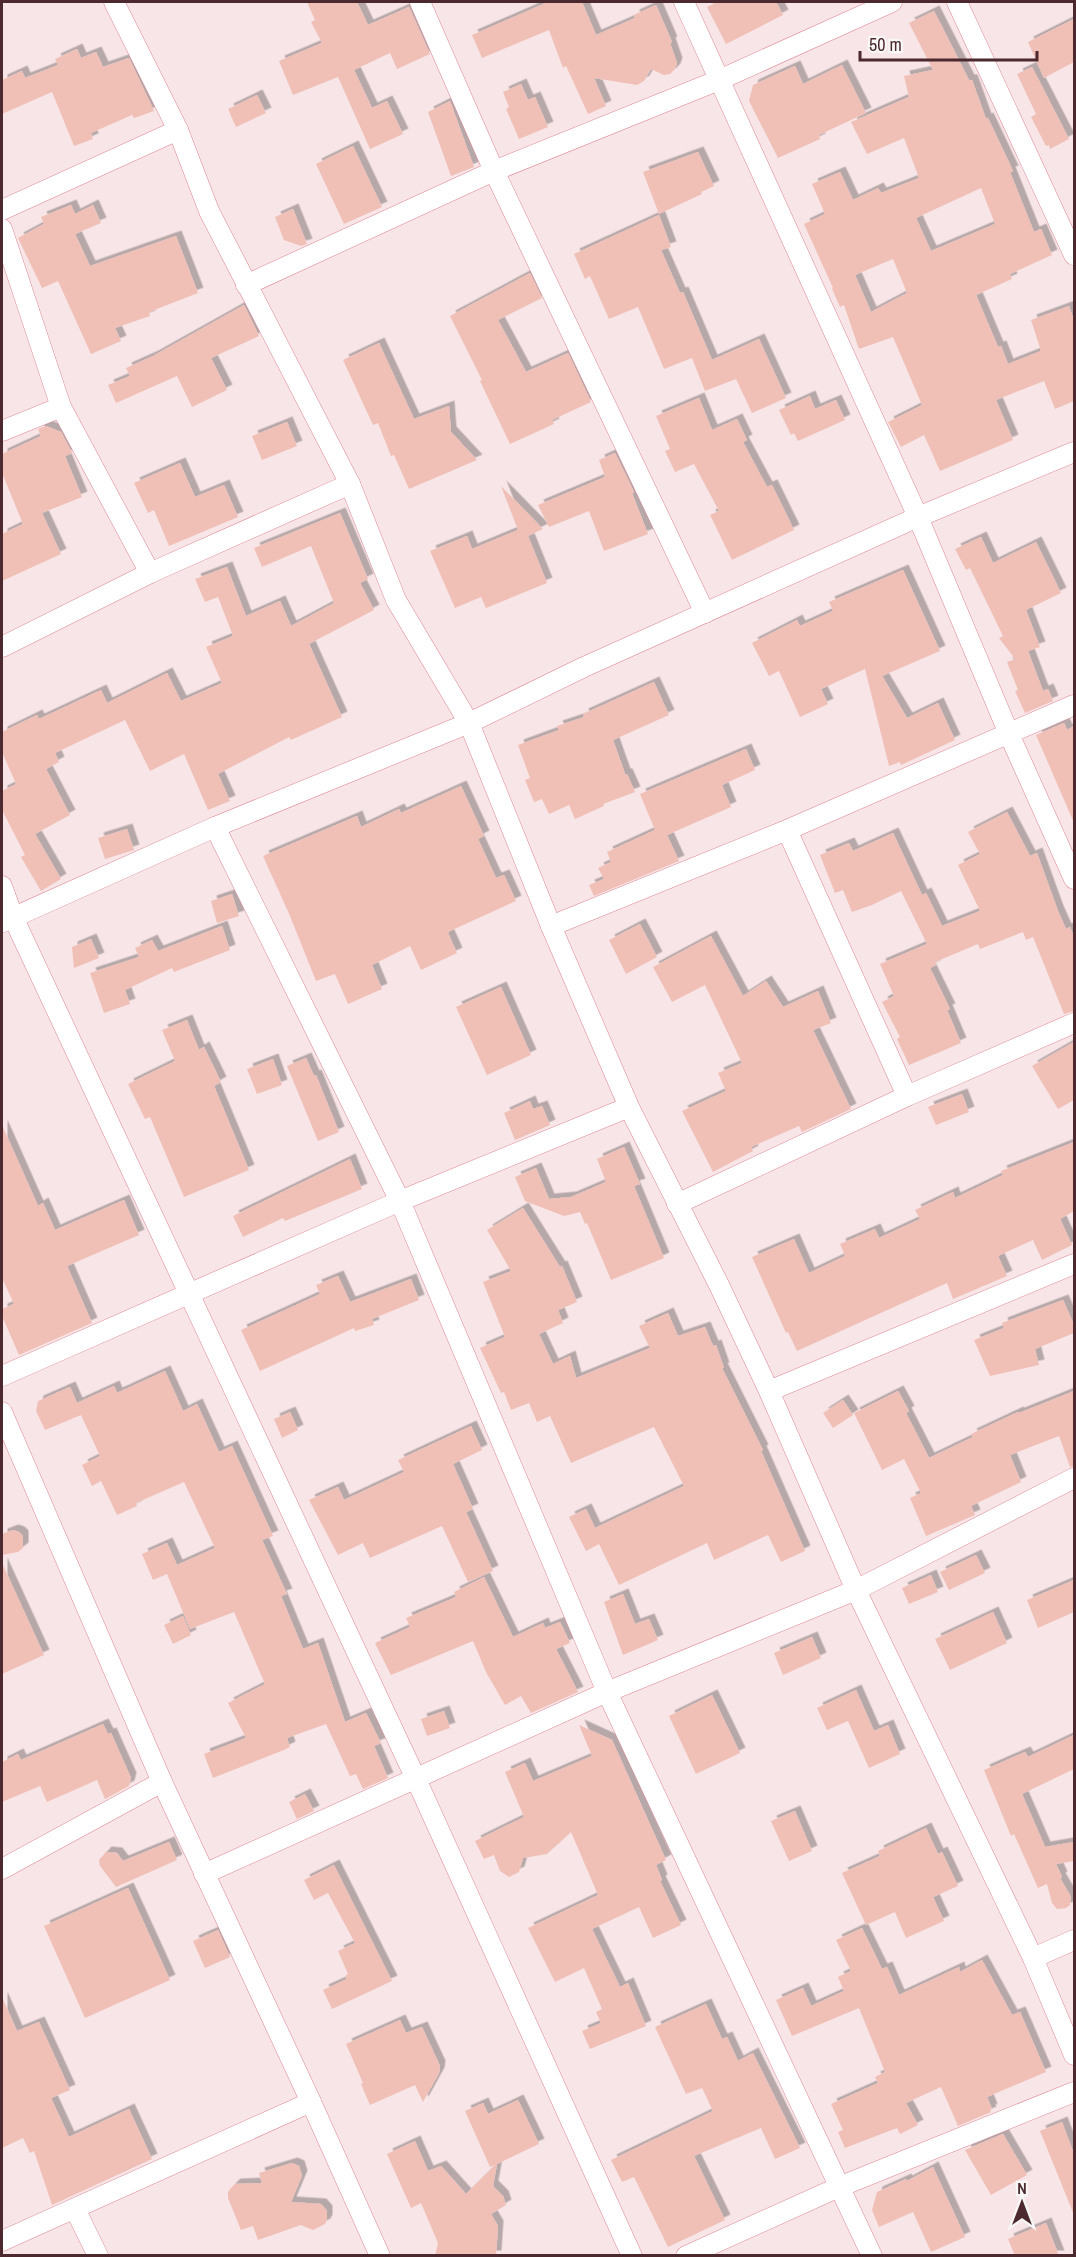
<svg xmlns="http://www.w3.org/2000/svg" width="1076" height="2257" font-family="'Archivo Narrow',sans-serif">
<defs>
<filter id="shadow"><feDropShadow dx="5.5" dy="-5.5" stdDeviation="0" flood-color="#0004"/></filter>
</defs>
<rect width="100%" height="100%" fill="#f8e5e7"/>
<g fill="#f0c0b7" fill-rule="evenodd" filter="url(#shadow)">
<path d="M307 2H357L368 25 409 7 430 54 397 69 390 53 354 70 372 108 387 101 403 134 370 149 338 77 293 95 279 61 322 43 311 22 315 20Z"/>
<path d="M548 2H582L596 35 635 18 634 15 656 5 672 42 670 43 677 63 675 69 670 74 664 75 651 69 644 81 637 85 594 78 606 106 588 114 566 66 563 68 549 30 482 58 472 35Z"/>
<path d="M717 2H776L783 15 726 44 707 7Z"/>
<path d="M934 11 969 80H972L986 119 988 118 1013 171 1010 172 1034 232 1041 229 1052 255 1010 274 1012 279 976 295 998 347 1001 346 1008 364 1041 351 1031 320 1069 306 1074 321V401L1055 409 1044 381 996 400 1013 440 940 471 924 435 901 447 888 422 922 405 893 337 859 349 844 305 840 307 832 289 833 288 804 224 825 214 812 184 840 172 853 200 878 188 881 193 919 178 904 138 867 154 851 122 909 97 904 76 933 70 909 23ZM981 188 995 224 931 251 916 218ZM893 259 907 293 871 312 855 275Z"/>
<path d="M1074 19V62L1044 78 1028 42Z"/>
<path d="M77 49 81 58 96 52 103 67 129 58 154 111 134 118 132 115 91 133 93 139 74 146 52 92 2 114V80L22 71 25 78 58 65 55 59Z"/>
<path d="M842 65 866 113 819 135 820 139 778 158 749 101 753 85 795 66 803 84Z"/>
<path d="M1032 67 1069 139 1050 149 1049 145 1046 146 1031 117 1036 114 1017 74Z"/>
<path d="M521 84 528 100 535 97 548 127 519 139 506 109 509 107 503 92Z"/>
<path d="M257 95 266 113 236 127 228 109Z"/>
<path d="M450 101 474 167 451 176 428 112Z"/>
<path d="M353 146 382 207 344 224 316 164Z"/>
<path d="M698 152 714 186 701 192 702 194 659 214 643 172Z"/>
<path d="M71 205 75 214 93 205 101 223 75 234 90 266 176 236 198 293 149 312 150 316 115 328 121 341 91 354 58 281 42 288 18 238 44 224 41 217Z"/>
<path d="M293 209 307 244 301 246 284 240 275 217Z"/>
<path d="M659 215 671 247 661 250 680 293 683 292 712 360 759 339 786 398 752 413 736 379 705 391 692 358 664 369 638 307 609 319 590 276 585 279 574 254Z"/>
<path d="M530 273 542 298 498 320 526 372 568 353 591 402 552 420 554 424 510 444 480 381 482 380 450 316Z"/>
<path d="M244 305 259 336 211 358 227 390 192 407 177 376 116 403 108 385 130 376 126 368 153 356Z"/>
<path d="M379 343 414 419 449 406 451 432 477 460 409 489 394 455 391 456 378 423 373 425 343 360Z"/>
<path d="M810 396 815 409 836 400 845 420 798 441 794 433 791 435 779 410Z"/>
<path d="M699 398 712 430 737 419 747 440 743 442 767 487 772 485 794 530 732 560 710 515 719 511 694 464 675 472 665 451 670 449 656 416Z"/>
<path d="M287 422 297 446 262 460 252 436Z"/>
<path d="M46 426 61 432 72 453 65 456 82 497 42 513 61 554 2 581V534L23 524 2 473V454L41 436 38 429Z"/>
<path d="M615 453 634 492 632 493 648 534 604 551 589 511 549 527 538 505 605 477 599 460Z"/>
<path d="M180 463 195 497 224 485 238 517 169 546 154 510 148 513 134 483Z"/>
<path d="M501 486 543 529 528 536 547 583 486 608 481 597 455 608 430 551 467 536 472 549 518 530Z"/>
<path d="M340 513 368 579 360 583 374 610 309 644 342 717 291 740 289 737 218 774 230 801 208 810 184 754 150 771 125 720 55 753 59 762 46 769 70 815 35 834 61 879 41 891 21 857 25 855 2 810V791L16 784 2 752V732L37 715 39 719 101 690 107 703 167 673 181 701 222 683 206 647 233 636 218 597 205 602 195 579 227 567 246 616 280 601 291 626 334 603 311 546 262 567 254 548Z"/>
<path d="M981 537 993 563 1036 542 1061 593 1026 610 1040 647 1028 651 1043 691 1048 689 1053 701 1025 713 1015 691 1018 690 1007 662 1015 659 999 638 1003 636 970 568 966 570 955 549Z"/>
<path d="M903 570 940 651 882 676 907 718 938 703 955 740 901 765 900 762 889 766 865 669 821 689 828 704 800 717 779 671 769 676 752 643 797 620 800 626 833 611 829 602Z"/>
<path d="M654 682 669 715 613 740 625 774H627L635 792 603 804 604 806 575 819 569 805 549 814 542 799 534 802 525 780 530 778 518 745 559 730 557 726 584 717 583 714Z"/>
<path d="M1064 723 1067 730 1074 726V823L1036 735Z"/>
<path d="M746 749 755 770 722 785 731 807 667 835 679 861 594 896 589 885 604 879 598 868 611 862 607 852 655 830 640 794Z"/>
<path d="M461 786 484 836 478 839 496 878 504 875 516 901 450 931 448 933 457 953 421 970 410 946 372 965 382 989 348 1004 335 974 316 981 290 916 263 856 357 816 361 827 399 809 401 813Z"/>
<path d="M1007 812 1030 856 1037 853 1058 911 1066 929 1070 927 1074 937V1011L1064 1014 1033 937 1026 940 1023 932 980 949 978 944 935 962 936 965 930 968 950 1009 947 1010 961 1043 909 1065 897 1039 900 1037 882 1002 894 996 880 964 927 944 901 891 872 905 852 912 843 890 835 893 820 855 849 843 853 851 893 833 922 895 926 893 942 926 980 911 958 865 980 854 968 832Z"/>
<path d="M127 829 134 850 105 859 98 838Z"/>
<path d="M232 894 239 916 217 923 211 901Z"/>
<path d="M640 924 657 957 626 974 609 940Z"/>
<path d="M222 926 230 950 174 972 172 968 125 990 130 1004 104 1013 90 973 139 957 135 948 152 940 158 951Z"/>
<path d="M711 936 743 996 766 981 783 1007 818 991 831 1023 813 1030 851 1109 802 1132 799 1126 751 1147 753 1151 713 1172 682 1111 726 1091 718 1073 742 1063 705 985 672 1002 653 967Z"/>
<path d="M91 939 99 958 74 968 72 947Z"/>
<path d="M501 987 531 1055 487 1075 456 1007Z"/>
<path d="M187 1020 199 1050 204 1047 221 1082 214 1086 249 1170 184 1197 150 1117 145 1119 128 1084 175 1061 162 1030Z"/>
<path d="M1074 1042V1100L1058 1109 1032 1066Z"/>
<path d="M306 1058 314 1076 316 1075 339 1132 318 1141 287 1066Z"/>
<path d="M273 1059 282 1085 257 1094 247 1069Z"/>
<path d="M962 1094 969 1112 936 1125 928 1107Z"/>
<path d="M530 1101 533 1109 542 1106 550 1125 515 1140 504 1113Z"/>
<path d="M2 1125 38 1206 43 1203 55 1230 124 1200 139 1235 67 1266 92 1323 19 1355 2 1316V1309L14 1304 2 1278Z"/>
<path d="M1074 1142V1211L1060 1219 1072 1245 1042 1260 1033 1240 998 1256 1007 1276 953 1299 947 1283 797 1351 788 1332 786 1333 752 1257 794 1239 809 1273 845 1256 840 1244 875 1229 879 1238 920 1219 915 1210 953 1192 955 1198 1003 1175 1001 1171Z"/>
<path d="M624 1147 640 1184 634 1186 664 1258 611 1280 587 1223 585 1224 580 1212 564 1216 525 1201 515 1177 536 1168 549 1199 571 1197 606 1182 597 1159Z"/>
<path d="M350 1159 362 1189 285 1221 283 1218 243 1237 233 1216Z"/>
<path d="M523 1208 560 1267 562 1266 577 1302 558 1310 563 1323 539 1334 553 1364 570 1356 576 1378 650 1348 639 1326 668 1313 678 1336 705 1327 713 1346 716 1345 724 1368H722L763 1450 761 1451 805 1551 781 1562 768 1535 714 1560 707 1543 619 1585 599 1544 586 1551 569 1517 586 1509 595 1528 684 1486 654 1427 571 1463 550 1416 537 1422 529 1403 511 1410 504 1392 501 1393 480 1348 505 1337 483 1282 511 1271 487 1230Z"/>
<path d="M338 1276 350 1302 411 1279 419 1300 372 1319 374 1325 355 1331 354 1328 260 1371 241 1330 320 1294 316 1285Z"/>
<path d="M1063 1300 1074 1325V1333L1035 1349 1039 1365 990 1376 974 1340 1004 1328 1002 1323Z"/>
<path d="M165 1371 183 1411 197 1404 219 1452 232 1446 273 1536 262 1540 287 1594 281 1596 303 1649 318 1643 345 1722 366 1713 381 1743 374 1746 388 1778 363 1789 356 1774 350 1776 326 1724 287 1738 290 1747 284 1750 213 1778 204 1754 246 1738 228 1703 265 1684 234 1612 190 1629 167 1574 153 1580 142 1554 167 1543 177 1565 215 1548 184 1482 136 1503 137 1506 117 1515 101 1481 92 1486 82 1465 100 1456 81 1415 45 1430 36 1411 38 1401 70 1387 77 1403 114 1386 117 1393Z"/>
<path d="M898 1391 909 1411 906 1413 929 1458 973 1437 971 1434 1018 1412 1019 1413 1074 1391V1466L1070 1467 1059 1436 1010 1455 1021 1482 971 1506 975 1515 926 1536 910 1498 921 1493 904 1459 882 1470 854 1413Z"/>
<path d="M843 1400 853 1415 833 1428 823 1413Z"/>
<path d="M290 1412 298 1430 282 1438 274 1419Z"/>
<path d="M471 1426 482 1450 453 1464 473 1509 466 1512 493 1571 468 1582 442 1526 370 1558 363 1543 338 1555 309 1500 338 1487 344 1500 404 1472 398 1460Z"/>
<path d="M13 1530 19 1532 23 1536V1548L18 1552 2 1555V1534Z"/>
<path d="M976 1555 985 1573 949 1590 940 1572Z"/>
<path d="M2 1563 44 1655 2 1674Z"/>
<path d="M931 1575 938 1592 909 1604 902 1588Z"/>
<path d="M484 1577 513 1637 543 1623 545 1628 560 1622 570 1643 556 1649 578 1692 531 1713 521 1696 505 1705 486 1672 473 1641 391 1675 375 1643 410 1627 406 1618 456 1597 454 1592Z"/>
<path d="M1074 1580V1612L1038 1628 1027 1600Z"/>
<path d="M623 1594 635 1624 649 1619 658 1640 623 1655 604 1602Z"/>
<path d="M993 1612 1007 1643 950 1670 935 1639Z"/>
<path d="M183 1616 191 1635 173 1644 164 1625Z"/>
<path d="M812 1637 821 1658 783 1675 774 1653Z"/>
<path d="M856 1690 874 1731 888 1725 900 1754 869 1768 848 1721 827 1730 817 1708Z"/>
<path d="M712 1695 740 1753 696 1774 669 1716Z"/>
<path d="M444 1711 450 1728 427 1736 421 1719Z"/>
<path d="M103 1724 108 1734 111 1733 131 1778 129 1786 105 1799 97 1780 47 1802 40 1786 2 1802V1762L18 1754 21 1760Z"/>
<path d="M579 1725 612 1740 666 1860 656 1865 662 1880 660 1881 681 1925 653 1938 639 1907 592 1929 620 1987 628 1983 646 2026 590 2049 582 2031 601 2023 596 2012 602 2009 584 1968 555 1982 528 1928 598 1895 571 1832 547 1854 523 1858 519 1872 509 1877 500 1871 494 1855 484 1859 475 1841 524 1817 505 1772 525 1763 533 1781 592 1756Z"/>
<path d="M1074 1735V1769L1022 1794 1045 1847 1074 1842V1861L1056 1864 1062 1877 1060 1878 1071 1897 1070 1905 1066 1908 1057 1909 1052 1903 1047 1884 1038 1888 1014 1834 1011 1836 984 1770 1025 1752 1028 1757Z"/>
<path d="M305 1794 314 1811 297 1819 289 1802Z"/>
<path d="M795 1811 812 1851 789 1861 771 1821Z"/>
<path d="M926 1828 938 1854 942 1852 958 1886 933 1897 944 1921 906 1938 895 1912 866 1925 842 1873 880 1856 878 1851Z"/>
<path d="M169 1842 177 1860 116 1887 100 1866 99 1860 106 1852 117 1853 123 1861Z"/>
<path d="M334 1865 392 1981 332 2009 323 1990 347 1979 345 1976 348 1974 338 1951 355 1943 328 1893 314 1900 304 1880Z"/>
<path d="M128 1888 170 1980 85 2018 44 1926Z"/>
<path d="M862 1928 882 1969 887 1967 899 1995 959 1967 960 1972 982 1960 1012 2015 1020 2012 1046 2072 987 2097 992 2109 990 2110 991 2112 958 2126 941 2087 906 2103 918 2125 900 2134 897 2128 845 2148 838 2132 843 2130 831 2104 878 2083 875 2077 885 2072 859 2008 792 2036 776 2000 803 1988 811 2006 844 1991 838 1977 851 1971 836 1940Z"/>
<path d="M218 1930 230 1957 205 1968 193 1941Z"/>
<path d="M2 1997 17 2031 39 2022 70 2090 51 2098 69 2137 129 2109 152 2159 52 2205 34 2151 30 2153 23 2138 2 2148Z"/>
<path d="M706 2004 722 2039 727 2037 738 2061 753 2053 800 2148 775 2159 761 2128 694 2156 725 2220 668 2247 634 2177 622 2182 611 2160 713 2111 702 2088 686 2094 655 2027Z"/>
<path d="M400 2020 406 2033 422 2027 440 2066 439 2073 423 2102 415 2085 370 2105 361 2084 363 2083 346 2044Z"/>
<path d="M518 2100 539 2144 497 2164 493 2186 503 2196 506 2205 491 2214 498 2226 496 2256H435L438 2243 421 2203 411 2208 387 2154 415 2141 428 2171 441 2166 466 2194 495 2165 490 2167 465 2111 483 2103 488 2114Z"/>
<path d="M1062 2122 1074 2154V2215L1040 2131Z"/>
<path d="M1003 2134 1027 2175 991 2195 965 2150Z"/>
<path d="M292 2163 299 2166 302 2176 291 2202 321 2204 327 2211V2220L325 2224 313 2230 301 2225 258 2240 253 2226 241 2230 228 2198V2192L231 2188 235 2184 262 2183 259 2173Z"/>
<path d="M933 2167 965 2237 931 2252 913 2212 879 2227 872 2210 877 2192 906 2179 907 2181Z"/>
<path d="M1046 2223 1059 2256H1015L1008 2239Z"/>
</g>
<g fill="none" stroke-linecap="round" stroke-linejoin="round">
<g stroke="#db8894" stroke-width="21">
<g id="minor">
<path d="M114 2 178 130 209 211 350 484 396 600 469 723 551 926 629 1107 720 1287 769 1391 856 1590 1033 1958 1074 2055"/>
<path d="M420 2 494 171 705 613"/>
<path d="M684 2 918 517 1009 734 1074 879"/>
<path d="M957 2 1074 255"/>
<path d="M2 210 178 130"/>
<path d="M2 229 61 407 150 573"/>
<path d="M246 285 494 171 719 80 892 2"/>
<path d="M2 431 61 407"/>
<path d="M2 647 150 573 350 484"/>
<path d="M215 827 400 1201 607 1692 872 2256"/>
<path d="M787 830 907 1096"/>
<path d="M2 886 13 917 416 1779 632 2256"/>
<path d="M3 922 215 827 469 723 584 667 918 517 1074 452"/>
<path d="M551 926 787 830 1074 705"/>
<path d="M677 1204 907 1096 1074 1023"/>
<path d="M2 1376 400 1201 629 1107"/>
<path d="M769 1391 1074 1264"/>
<path d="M2 1412 162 1782 311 2102 380 2256"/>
<path d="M2 1869 162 1782"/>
<path d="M204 1874 607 1692 856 1590 1074 1478"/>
<path d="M1033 1958 1074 1940"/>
<path d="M75 2209 98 2256"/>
<path d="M2 2241 311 2102"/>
<path d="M686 2256 839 2187 1074 2092"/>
</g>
</g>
<use href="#minor" stroke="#fff" stroke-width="20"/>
</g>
<rect width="1076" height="2257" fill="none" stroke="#4b292e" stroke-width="6"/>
<g transform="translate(1022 2203)" stroke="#f7f7f7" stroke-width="4.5" paint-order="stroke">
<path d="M0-4.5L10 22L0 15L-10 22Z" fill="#4b292e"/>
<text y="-9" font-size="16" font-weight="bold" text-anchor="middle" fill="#4b292e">N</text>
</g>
<path d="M860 51v9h177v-9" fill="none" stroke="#4b292e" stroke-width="3"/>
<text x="869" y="51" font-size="18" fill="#4b292e" stroke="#f7f7f7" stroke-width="4.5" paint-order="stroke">50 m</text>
</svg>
